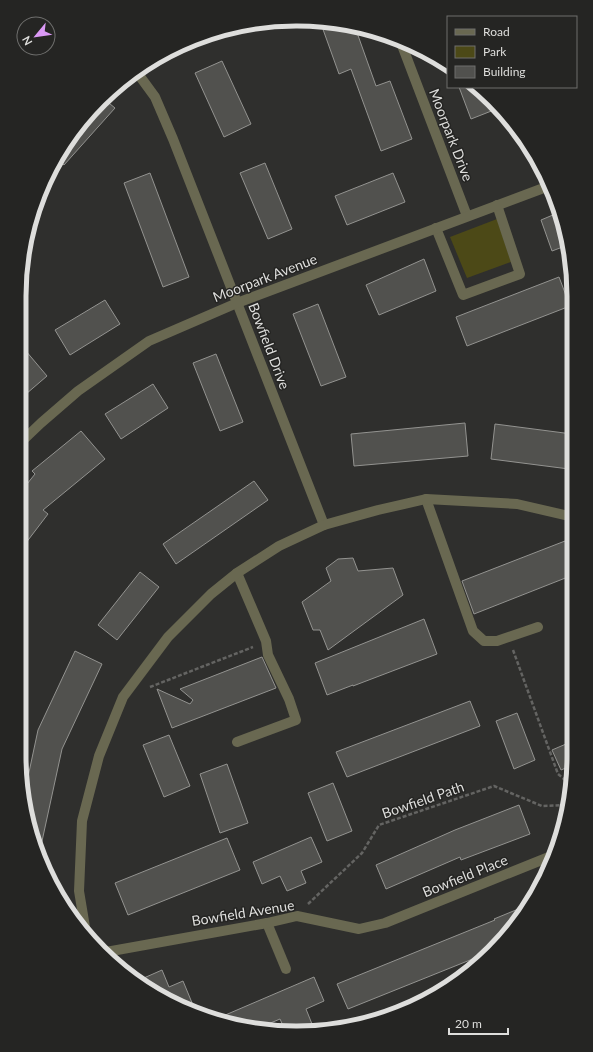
<svg xmlns="http://www.w3.org/2000/svg" width="593" height="1052" font-family="Lato,sans-serif">
<rect width="100%" height="100%" fill="#2f2f2d"/>
<path fill="#4c4917" d="M497 219 511 262 467 278 450 237Z"/>
<g fill="#51514e" stroke="#939390">
<path d="M320 21H333L355 27 376 86 390 81 412 139 381 151 351 69 339 74Z"/>
<path d="M222 61 251 124 224 137 195 73Z"/>
<path d="M459 87H475L493 100 499 108 471 119Z"/>
<path d="M104 99 115 108 64 165 56 158 88 113Z"/>
<path d="M265 163 292 229 268 239 240 173Z"/>
<path d="M150 173 189 277 163 287 124 183Z"/>
<path d="M393 173 405 202 347 225 335 196Z"/>
<path d="M560 212 568 245 552 251 541 220Z"/>
<path d="M424 259 436 291 379 315 366 285Z"/>
<path d="M559 277 570 306 467 346 456 317Z"/>
<path d="M105 300 120 324 70 355 55 330Z"/>
<path d="M318 304 346 377 321 386 293 314Z"/>
<path d="M20 344 47 376 19 400Z"/>
<path d="M216 354 243 422 220 431 193 363Z"/>
<path d="M153 384 168 408 121 439 105 414Z"/>
<path d="M465 423 468 456 354 466 351 434Z"/>
<path d="M495 424 572 434 569 469 491 459Z"/>
<path d="M81 431 105 459 43 510 48 514 19 552V494L35 474 32 471Z"/>
<path d="M254 481 268 500 176 564 163 544Z"/>
<path d="M565 541 573 561V575L474 614 462 581Z"/>
<path d="M353 558 358 571 393 568 403 595 328 650 320 630H313L302 602 331 581 326 568 338 559Z"/>
<path d="M140 572 159 587 117 640 98 625Z"/>
<path d="M424 619 437 654 353 686V685L327 695 315 663Z"/>
<path d="M75 651 102 664 62 749 39 855 34 844 25 791 38 730Z"/>
<path d="M262 657 276 688 172 728 157 689 190 704 193 700 180 689Z"/>
<path d="M470 701 480 726 347 777 336 752Z"/>
<path d="M517 713 535 760 514 769 496 721Z"/>
<path d="M169 735 190 786 164 797 143 745Z"/>
<path d="M573 741V765L561 770 552 750Z"/>
<path d="M227 764 248 823 220 833 200 774Z"/>
<path d="M333 783 352 831 327 841 308 793Z"/>
<path d="M519 805 530 834 461 860 460 857 386 889 376 865 455 830Z"/>
<path d="M311 837 322 862 301 871 306 883 287 891 280 876 262 884 253 862Z"/>
<path d="M227 838 240 870 128 915 115 883Z"/>
<path d="M528 905 490 952 348 1009 337 984 495 920 494 919Z"/>
<path d="M162 970 169 987 183 981 195 1010 142 986 137 981Z"/>
<path d="M314 977 324 1001 306 1009 312 1024 296 1031 285 1030 280 1019 261 1027 224 1023 216 1019Z"/>
</g>
<g fill="none" stroke-linecap="round" stroke-linejoin="round">
<g stroke="#646462" stroke-width="2.5" stroke-dasharray="4 2" stroke-linecap="butt">
<path d="M513 650 558 774 571 785"/>
<path d="M150 687 253 647"/>
<path d="M308 904 362 853 379 825 494 786 542 806 567 805"/>
</g>
<g stroke="#696851" stroke-width="10">
<path d="M436 228 463 295 520 274 497 205"/>
<path d="M426 499 473 631 484 641H497L538 627"/>
<path d="M237 573 266 641 268 655 289 699 296 720 237 742"/>
<path d="M267 923 286 969"/>
</g>
<g stroke="#696851" stroke-width="10">
<path d="M400 40 467 216"/>
<path d="M136 71 155 97 173 139 324 525"/>
<path d="M19 444 41 423 78 391 149 341 237 303 549 186"/>
<path d="M86 933 79 891 82 821 99 756 123 697 168 637 211 594 237 573 279 546 324 525 378 510 426 499 517 504 573 517"/>
<path d="M106 952 267 923 297 916 359 929 385 923 554 855"/>
</g>
</g>
<g text-anchor="middle" stroke-width="3" stroke-linejoin="round" paint-order="stroke">
<g font-size="14" fill="#dededc" stroke="#252523">
<text transform="translate(451 135) rotate(69)" y="5">Moorpark Drive</text>
<text transform="translate(265 278) rotate(-21)" y="5">Moorpark Avenue</text>
<text transform="translate(269 346) rotate(69)" y="5">Bowfield Drive</text>
<text transform="translate(423 800) rotate(-19)" y="5">Bowfield Path</text>
<text transform="translate(465 876) rotate(-22)" y="5">Bowfield Place</text>
<text transform="translate(243 913) rotate(-9)" y="5">Bowfield Avenue</text>
</g>
</g>
<path d="M0 0H593V1052H0ZM296 26H297A270 270 0 0 1 567 296V756A270 270 0 0 1 297 1026H296A270 270 0 0 1 26 756V296A270 270 0 0 1 296 26Z" fill="#252523" fill-rule="evenodd"/>
<path fill="none" stroke="#dededc" stroke-width="5" d="M296 26H297A270 270 0 0 1 567 296V756A270 270 0 0 1 297 1026H296A270 270 0 0 1 26 756V296A270 270 0 0 1 296 26Z"/>
<rect x="447" y="16" width="130" height="72" fill="#252523" stroke="#6f6f6d"/>
<rect x="455" y="29" width="20" height="6" fill="#696851" stroke="#6f6f6d"/>
<text x="483" y="36" font-size="12" fill="#dededc">Road</text>
<rect x="455" y="46" width="20" height="12" fill="#4c4917" stroke="#6f6f6d"/>
<text x="483" y="56" font-size="12" fill="#dededc">Park</text>
<rect x="455" y="66" width="20" height="12" fill="#51514e" stroke="#6f6f6d"/>
<text x="483" y="76" font-size="12" fill="#dededc">Building</text>
<g transform="translate(36 36) rotate(241)"><circle r="19" fill="#252523" stroke="#6f6f6d"/>
<path d="M0-3L7 15L0 10L-7 15Z" fill="#db99f5"/>
<text y="-6" font-size="11" font-weight="bold" text-anchor="middle" fill="#dededc">N</text>
</g>
<path d="M449 1028v6h59v-6" fill="none" stroke="#dededc" stroke-width="2"/>
<text x="455" y="1028" font-size="12" fill="#dededc" stroke="#252523" stroke-width="3" paint-order="stroke">20 m</text>
</svg>
